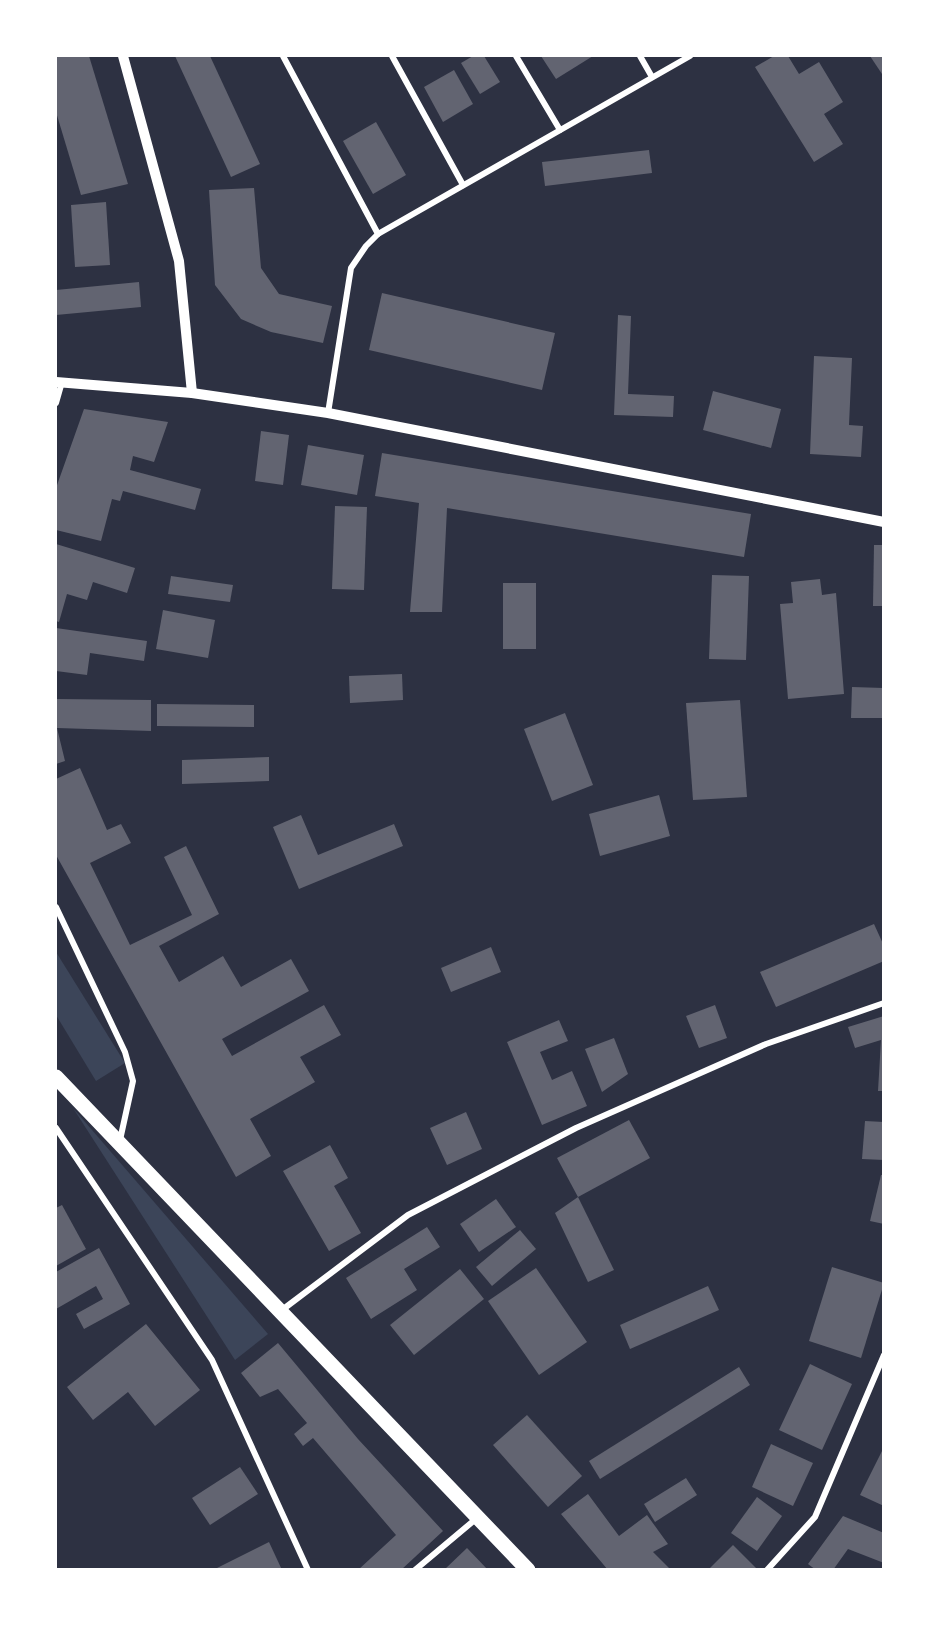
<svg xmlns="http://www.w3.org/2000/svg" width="939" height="1625" font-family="Lora,serif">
<rect width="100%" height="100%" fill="#2d3142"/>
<g fill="#3c4559">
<path d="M56 952 125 1063 96 1081 56 1015Z"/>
<path d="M73 1108 268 1334 235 1360Z"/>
</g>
<g fill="#626471">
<path d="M56 56H89L128 184 81 195 56 112Z"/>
<path d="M175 56H210L260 164 231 177Z"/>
<path d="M473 56H484L500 82 480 94 461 63Z"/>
<path d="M541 56H593L556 79Z"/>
<path d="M774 56H788L799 74 819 62 843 102 824 114 843 144 814 162 755 67Z"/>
<path d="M870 56H884V77Z"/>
<path d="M454 70 473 104 443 122 424 87Z"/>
<path d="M376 122 406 175 373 194 343 141Z"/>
<path d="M649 150 652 173 545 186 542 162Z"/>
<path d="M254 188 261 268 279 294 332 306 323 343 271 332 241 319 215 285 209 190Z"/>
<path d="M106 202 110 265 75 267 71 205Z"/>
<path d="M139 282 141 307 56 315V290Z"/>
<path d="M382 293 555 333 542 390 369 350Z"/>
<path d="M618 315 631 316 628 394 674 396 673 417 614 415Z"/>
<path d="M814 356 852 358 849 425 863 426 861 457 810 454Z"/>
<path d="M713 391 781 409 771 448 703 430Z"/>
<path d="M84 409 168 422 154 462 133 456 130 470 201 489 195 510 123 491 120 501 112 499 101 541 56 530V488Z"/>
<path d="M261 431 289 435 283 485 255 481Z"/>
<path d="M308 445 364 455 357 495 301 485Z"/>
<path d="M382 453 751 514 744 557 447 508 442 612H410L419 503 375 496Z"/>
<path d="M335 506 367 507 364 590 332 589Z"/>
<path d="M56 544 135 568 127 593 93 582 87 600 67 594 59 622 56 621Z"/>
<path d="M874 545H884V606H873Z"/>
<path d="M712 575 749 576 746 660 709 659Z"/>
<path d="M171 576 233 585 230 602 168 594Z"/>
<path d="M820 579 822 595 836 593 844 694 788 699 780 604 793 603 791 582Z"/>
<rect x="503" y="583" width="33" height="66"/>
<path d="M163 610 215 620 208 658 156 649Z"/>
<path d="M56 628 147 641 144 661 90 653 87 675 56 671Z"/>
<path d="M402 674 403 700 350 703 349 676Z"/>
<path d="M852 687 884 688V718H851Z"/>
<path d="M56 699 151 700V731L57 728 65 761 56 764Z"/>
<path d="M740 700 747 797 693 800 686 703Z"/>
<path d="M157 704 254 705V727L157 726Z"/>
<path d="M565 713 593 785 552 801 524 729Z"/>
<path d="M269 757V781L182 784V760Z"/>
<path d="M80 768 107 830 121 824 131 843 90 863 130 945 192 915 164 857 186 846 219 914 159 946 179 982 223 956 241 987 291 959 309 991 222 1039 232 1056 324 1005 341 1035 300 1057 315 1082 250 1119 271 1156 236 1177 56 855V779Z"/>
<path d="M659 795 670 836 600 856 589 814Z"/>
<path d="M301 815 318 855 394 824 403 846 299 889 273 827Z"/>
<path d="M874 924 884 946V961L776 1007 760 972Z"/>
<path d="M491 947 501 972 451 992 441 968Z"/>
<path d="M715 1005 727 1038 699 1048 686 1016Z"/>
<path d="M884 1016V1091H878L881 1040 855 1048 848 1027Z"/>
<path d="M559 1020 568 1041 540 1052 552 1080 572 1071 587 1106 542 1125 507 1042Z"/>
<path d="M614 1038 628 1074 602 1092 585 1049Z"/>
<path d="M466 1112 482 1149 447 1165 430 1128Z"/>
<path d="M629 1120 650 1158 578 1197 557 1158Z"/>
<path d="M865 1121 884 1122V1160L862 1159Z"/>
<path d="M330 1145 348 1178 334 1186 361 1233 329 1251 283 1171Z"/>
<path d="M881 1175H884V1224L870 1221Z"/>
<path d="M578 1197 614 1270 588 1282 555 1213Z"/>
<path d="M496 1199 516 1227 479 1252 460 1224Z"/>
<path d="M62 1205 86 1249 56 1266V1208Z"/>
<path d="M427 1227 440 1247 404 1269 417 1290 371 1319 346 1278Z"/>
<path d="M520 1230 536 1249 492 1286 476 1267Z"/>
<path d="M99 1248 130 1304 84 1329 76 1314 103 1299 96 1286 56 1309V1272Z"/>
<path d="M832 1267 884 1283 861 1358 809 1341Z"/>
<path d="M536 1268 587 1342 539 1375 488 1301Z"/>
<path d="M460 1269 484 1299 414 1355 390 1325Z"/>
<path d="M708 1286 719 1310 630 1349 620 1325Z"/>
<path d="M146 1324 200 1390 155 1426 128 1392 93 1420 67 1387Z"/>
<path d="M278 1343 358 1439 443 1531 401 1570H358L396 1535 313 1438 303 1446 294 1434 307 1423 278 1389 260 1397 241 1373Z"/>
<path d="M810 1364 852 1384 822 1450 779 1430Z"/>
<path d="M739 1367 750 1385 600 1479 589 1461Z"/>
<path d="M527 1415 582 1476 548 1507 493 1445Z"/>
<path d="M771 1444 813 1463 793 1506 752 1487Z"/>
<path d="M884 1447V1506L860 1495Z"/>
<path d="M240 1467 258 1494 210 1525 192 1498Z"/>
<path d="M686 1478 697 1495 655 1522 644 1504Z"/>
<path d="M588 1494 619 1536 647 1515 668 1544 653 1552 671 1570H608L561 1514Z"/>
<path d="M757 1497 782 1516 757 1551 731 1533Z"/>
<path d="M843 1516 884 1533V1563L848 1549 833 1570H816L808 1564Z"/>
<path d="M269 1542 282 1570H213Z"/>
<path d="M733 1545 758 1570H708Z"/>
<path d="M467 1548 488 1570H444Z"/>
</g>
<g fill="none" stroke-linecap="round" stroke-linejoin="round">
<g stroke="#fff" stroke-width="6">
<path d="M283 56 378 234"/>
<path d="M392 56 463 185"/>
<path d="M516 56 560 130"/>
<path d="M640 56 652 77"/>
<path d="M56 403 62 382"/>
<path d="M328 413 351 268 366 246 378 234 690 56"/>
<path d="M56 907 125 1052 133 1081 120 1140"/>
<path d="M56 1128 212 1360 308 1570"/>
<path d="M282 1310 408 1215 576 1128 766 1044 884 1003"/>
<path d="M415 1570 477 1518"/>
<path d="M767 1570 815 1517 884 1355"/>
</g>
<g stroke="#fff" stroke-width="10">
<path d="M123 56 179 261 192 393"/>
<path d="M56 382 192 393 328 413 884 522"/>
</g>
<path stroke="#fff" stroke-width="15" d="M56 1077 528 1570"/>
</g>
<rect width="939" height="1625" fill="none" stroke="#ffffff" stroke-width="114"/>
</svg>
